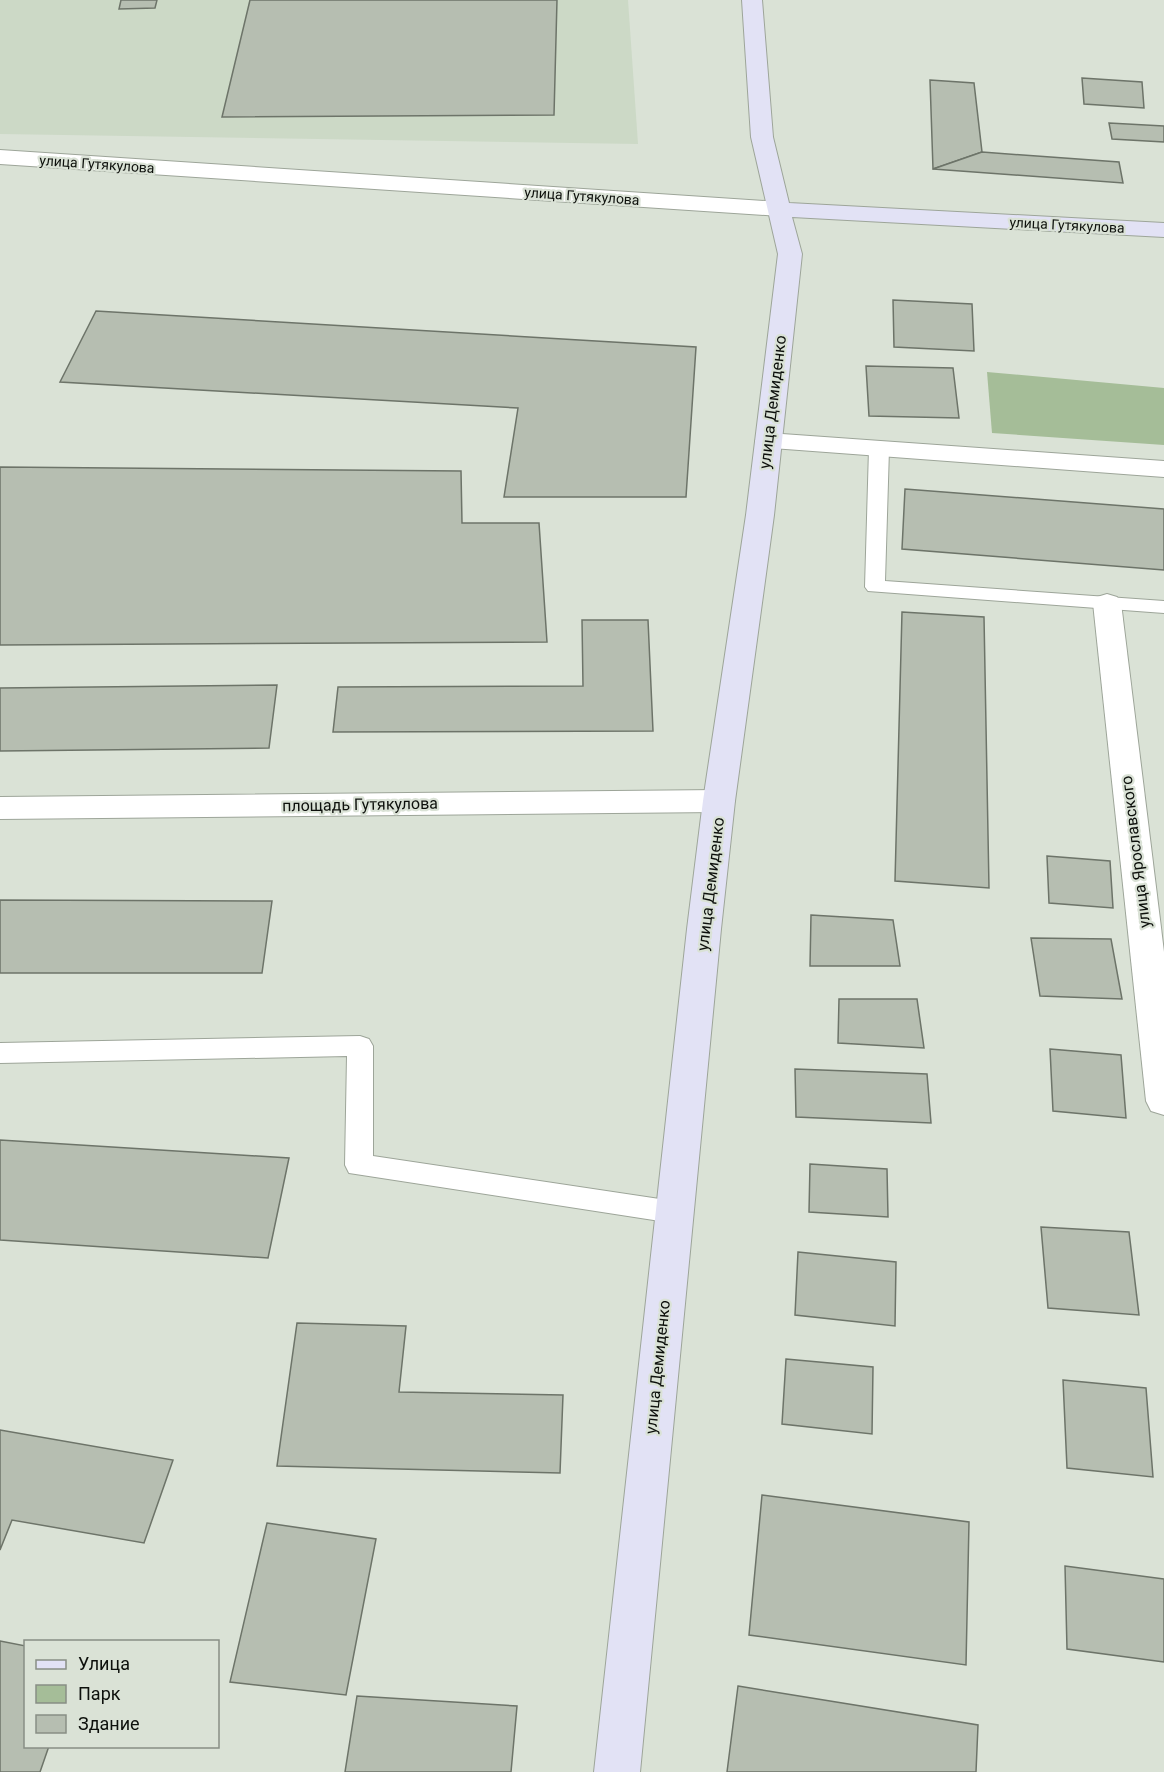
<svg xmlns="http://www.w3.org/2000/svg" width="1164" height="1772" font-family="Roboto,sans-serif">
<rect width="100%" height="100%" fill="#dae2d6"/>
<path fill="#ccd9c6" d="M0 0H628L638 144 0 134Z"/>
<path fill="#a5bd98" d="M987 372 1164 388V445L992 433Z"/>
<g fill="#b6beb1" stroke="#6d7469" stroke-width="1.5">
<path d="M121 0H157L155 8 119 9Z"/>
<path d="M250 0H557L554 115 222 117Z"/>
<path d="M1082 78 1142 82 1144 108 1084 104Z"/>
<path d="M930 80 974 83 982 152 933 169Z"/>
<path d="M1109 123 1164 126V142L1112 139Z"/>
<path d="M982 152 1119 162 1123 183 933 169Z"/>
<path d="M893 300 972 304 974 351 894 347Z"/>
<path d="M96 311 696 347 686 497H504L518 408 60 382Z"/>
<path d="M866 366 953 368 959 418 869 416Z"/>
<path d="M0 467 461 471 462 523H539L547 642 0 645Z"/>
<path d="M905 489 1164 509V570L902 549Z"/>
<path d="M902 612 984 617 989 888 895 881Z"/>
<path d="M582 620H648L653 731 333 732 338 687 583 686Z"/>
<path d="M277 685 269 748 0 751V688Z"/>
<path d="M1047 856 1110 861 1113 908 1049 903Z"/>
<path d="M0 900 272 901 262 973H0Z"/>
<path d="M811 915 893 920 900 966H810Z"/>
<path d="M1031 938 1111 939 1122 999 1040 996Z"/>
<path d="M839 999H917L924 1048 838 1043Z"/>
<path d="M1050 1049 1121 1055 1126 1118 1053 1111Z"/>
<path d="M795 1069 927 1074 931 1123 796 1117Z"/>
<path d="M0 1140 289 1158 268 1258 0 1240Z"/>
<path d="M810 1164 887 1169 888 1217 809 1212Z"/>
<path d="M1041 1227 1129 1232 1139 1315 1048 1308Z"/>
<path d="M798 1252 896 1262 895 1326 795 1315Z"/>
<path d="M297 1323 406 1326 399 1392 563 1395 560 1473 277 1466Z"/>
<path d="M786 1359 873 1367 872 1434 782 1424Z"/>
<path d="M1063 1380 1146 1388 1153 1477 1067 1468Z"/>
<path d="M0 1430 173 1460 144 1543 12 1520 0 1550Z"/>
<path d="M762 1495 969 1522 966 1665 749 1635Z"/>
<path d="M267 1523 376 1539 346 1695 230 1682Z"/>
<path d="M1065 1566 1164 1579V1662L1067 1649Z"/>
<path d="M0 1641 26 1646V1746H49L40 1772H0Z"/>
<path d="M738 1686 978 1725 976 1772H727Z"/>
<path d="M357 1696 517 1706 511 1772H345Z"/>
</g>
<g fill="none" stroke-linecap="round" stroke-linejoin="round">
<g stroke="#9da599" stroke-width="2">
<g id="service">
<path d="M879 443 889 449 885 581 1164 601V613L868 591 865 587 869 449Z"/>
<path d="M360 1036 369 1039 373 1046V1156L673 1201 683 1204 687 1212 683 1220 673 1223 349 1173 345 1165 347 1056 0 1063V1043Z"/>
</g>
</g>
<g stroke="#9da599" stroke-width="2">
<g id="minor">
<path d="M768 433 1164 461V477L759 447 755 441 759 435Z"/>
<path d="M1107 594 1117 597 1121 603 1164 952V1115L1151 1111 1146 1101 1093 603 1097 597Z"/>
</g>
</g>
<g stroke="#9da599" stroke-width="2">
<g id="tertiary">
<path d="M0 150 779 202 787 204 790 209 787 214 779 216 0 164Z"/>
<path d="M719 790 730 793 735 801 730 809 719 812 0 819V797Z"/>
</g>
</g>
<g stroke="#9da599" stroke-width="2">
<path id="secondary" d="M742 0H762L773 137 789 203 1164 223V237L792 217 802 254 774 515 735 801 721 929 640 1772H594L687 929 703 801 746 515 778 254 751 137Z"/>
</g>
<use href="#service" fill="#fff" fill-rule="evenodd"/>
<use href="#minor" fill="#fff" fill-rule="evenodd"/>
<use href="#tertiary" fill="#fff" fill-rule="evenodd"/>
<use href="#secondary" fill="#e2e2f5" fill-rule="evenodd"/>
</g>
<g text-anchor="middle" stroke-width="4.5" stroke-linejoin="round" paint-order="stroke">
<g font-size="14" fill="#0d100c" stroke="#dae2d6">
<text transform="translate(97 164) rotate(4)" y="5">улица Гутякулова</text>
<text transform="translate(582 196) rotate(4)" y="5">улица Гутякулова</text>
<text transform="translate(1067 225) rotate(3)" y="5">улица Гутякулова</text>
</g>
<g font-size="16" fill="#0d100c" stroke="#dae2d6">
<text transform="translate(772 402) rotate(-83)" y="6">улица Демиденко</text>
<text transform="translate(360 804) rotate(-1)" y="6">площадь Гутякулова</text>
<text transform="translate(1135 852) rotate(-97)" y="6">улица Ярославского</text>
<text transform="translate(710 884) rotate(-83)" y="6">улица Демиденко</text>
<text transform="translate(657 1367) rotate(-84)" y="6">улица Демиденко</text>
</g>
</g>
<rect x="24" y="1640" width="195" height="108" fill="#dae2d6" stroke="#888e85" stroke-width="1.5"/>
<rect x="36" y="1660" width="30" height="9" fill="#e2e2f5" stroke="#888e85" stroke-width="1.5"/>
<text x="78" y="1670" font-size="18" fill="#0d100c">Улица</text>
<rect x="36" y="1685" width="30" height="18" fill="#a5bd98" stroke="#888e85" stroke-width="1.5"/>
<text x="78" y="1700" font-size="18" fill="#0d100c">Парк</text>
<rect x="36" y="1715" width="30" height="18" fill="#b6beb1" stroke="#888e85" stroke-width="1.5"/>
<text x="78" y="1730" font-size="18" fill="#0d100c">Здание</text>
</svg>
